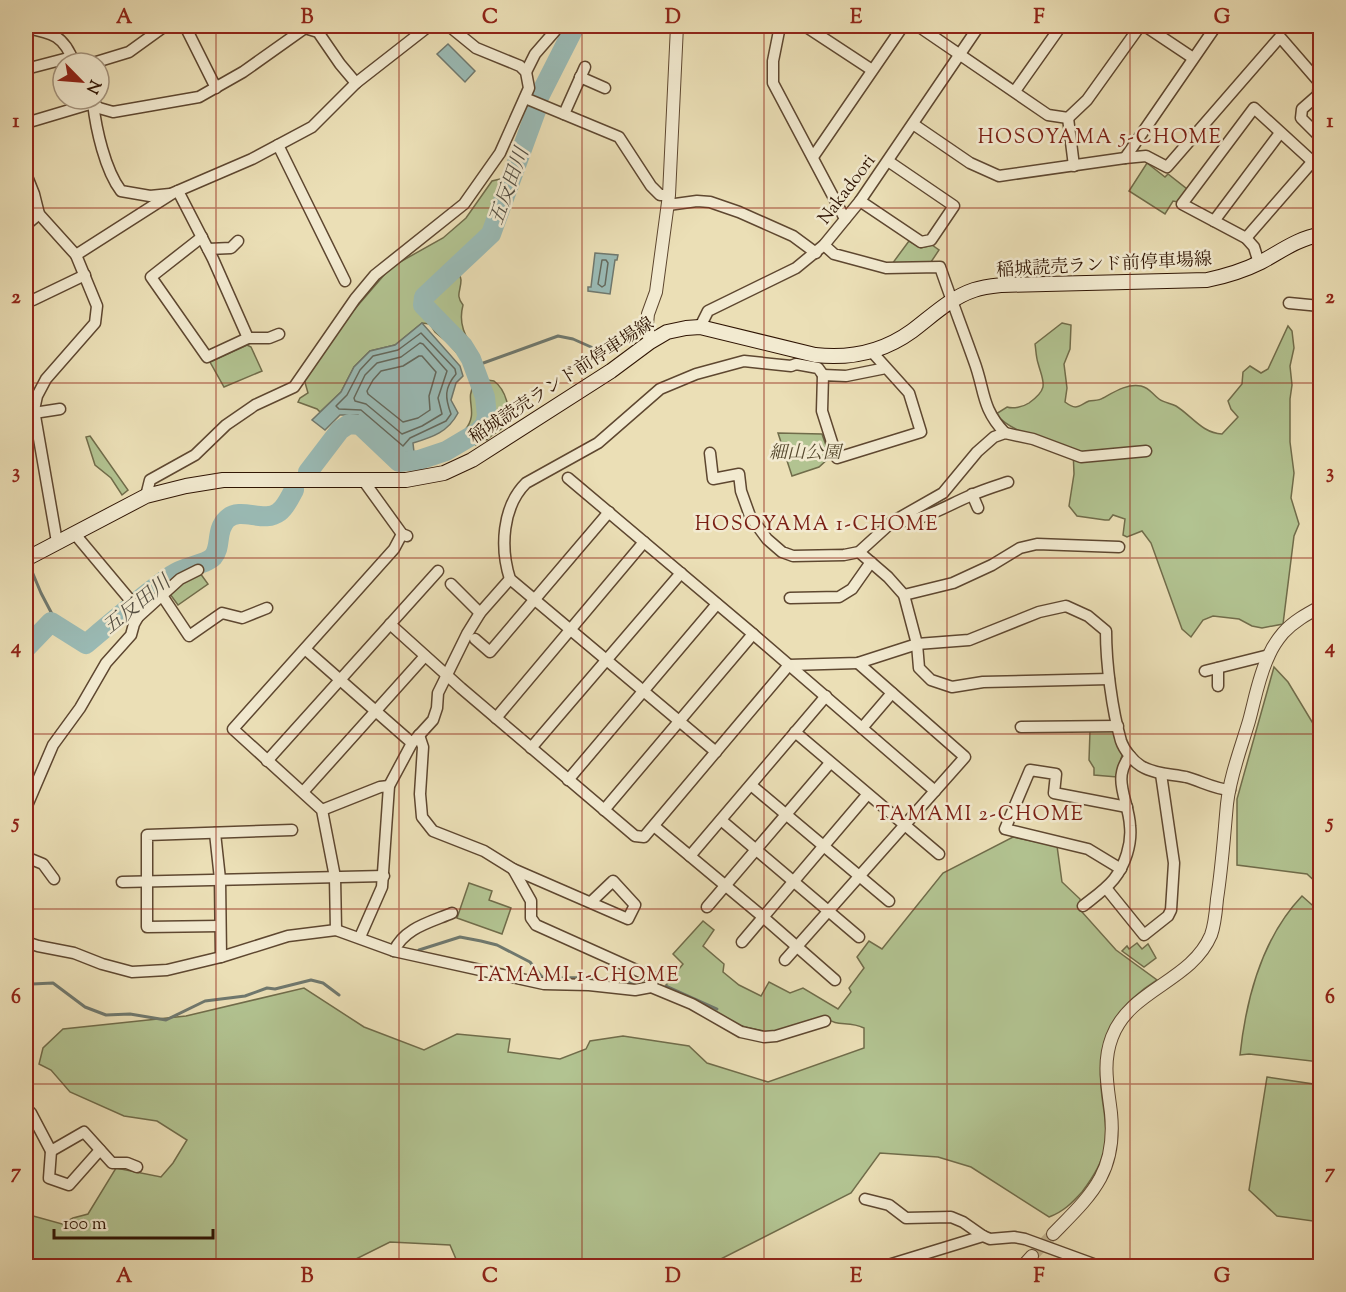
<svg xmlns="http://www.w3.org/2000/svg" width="1346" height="1292" font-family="'Sorts Mill Goudy','Noto Serif JP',serif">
<rect width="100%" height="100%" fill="#ebdfb6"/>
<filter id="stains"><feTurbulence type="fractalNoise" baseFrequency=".00333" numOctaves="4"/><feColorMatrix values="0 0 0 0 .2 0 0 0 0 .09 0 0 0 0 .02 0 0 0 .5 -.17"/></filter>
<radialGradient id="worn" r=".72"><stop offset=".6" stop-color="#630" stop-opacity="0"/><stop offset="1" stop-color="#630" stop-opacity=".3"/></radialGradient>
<g fill="#b2c391" stroke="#706c4a" stroke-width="1.5">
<path d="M1147 163 1165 177 1168 174 1187 189 1178 202 1173 201 1165 214 1129 191Z"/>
<path d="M500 179 511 186 497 228 457 270C458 273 461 276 461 280 461 291 455 295 463 305 458 324 465 336 475 351L466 363 447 342 435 332 430 324 422 323 395 345 370 351 354 367 341 392 320 412 317 409 298 402 300 398 308 393 304 379 353 311 391 267 443 238 466 218 492 181Z"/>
<path d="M909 241 921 248 932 245 939 250 929 265 892 264Z"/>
<path d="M1062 323 1071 325 1070 349 1064 364 1067 388 1065 402C1077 411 1078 406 1089 401 1094 400 1099 401 1103 398 1114 392 1128 383 1141 386 1150 388 1152 394 1159 399 1164 403 1171 403 1176 406 1192 416 1202 433 1222 434L1238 417 1231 409 1228 401 1242 384 1243 372 1250 366 1261 373 1268 369 1288 326 1292 331 1294 348 1290 366 1292 385 1290 399V442L1294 473 1291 498 1299 524 1294 536 1283 624 1262 628 1252 626 1239 619 1213 616 1203 620 1191 637 1182 629 1151 543 1142 531 1127 537 1123 535 1125 519 1113 515 1109 520H1105L1077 516 1069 506 1074 474 1073 449C1064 444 1056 444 1046 441 1029 435 1007 428 996 414L1007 407C1013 409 1023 407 1029 403 1050 388 1043 382 1038 363 1036 357 1036 350 1035 344Z"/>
<path d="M247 345 251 347 262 371 224 387 210 362Z"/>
<path d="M487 380 494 381C505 389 513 411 505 425 502 430 491 435 487 440L483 439 476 445 475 442H471L465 430C480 412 463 399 475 384Z"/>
<path d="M778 433 822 434 830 457 819 467 792 476Z"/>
<path d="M90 436 128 490 122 495 111 478 95 465 86 437Z"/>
<path d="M200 573 208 584 178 605 170 594 180 584Z"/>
<path d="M1274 667 1288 682 1320 735V886L1307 874 1237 865V799Z"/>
<path d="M1090 731H1116L1122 755 1117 777 1094 775V768L1089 760Z"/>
<path d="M1013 837 1057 846 1062 882 1080 899 1082 912 1116 950 1157 980C1111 1009 1095 1043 1102 1097 1104 1113 1108 1131 1105 1147 1102 1164 1092 1179 1082 1192 1072 1203 1063 1212 1049 1217L971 1167 938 1157 880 1153 851 1193 707 1266H459L450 1245 390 1242 342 1266H26V1214L62 1224 73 1218 88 1214 116 1168 161 1177 173 1163 187 1140 157 1121 124 1116 70 1092 51 1070 39 1064 43 1048 63 1029 186 1016 304 988 364 1027 424 1050 457 1034 510 1039 508 1052 560 1059 586 1049 590 1041 623 1036 689 1046 707 1063 768 1082 864 1048V1028C847 1020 838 1028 825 1017L770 1033 738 1025 663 989 683 964 673 954 703 921 714 930 703 946 724 964 723 972 739 985 761 996 769 982 790 993 803 988 838 1009 851 992 849 988 864 968 857 957 869 941 882 949 943 873Z"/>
<path d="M469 883 492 891 489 900 511 908 502 934 457 918Z"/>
<path d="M1302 896 1320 912V1062L1249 1054 1240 1055C1246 999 1262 938 1302 896Z"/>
<path d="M1137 943 1142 949 1148 944 1156 958 1144 967 1122 951 1127 946 1129 949Z"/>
<path d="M1267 1077 1320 1085V1222L1277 1216 1249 1190Z"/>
</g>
<g fill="#9abbb6" stroke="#6f786e" stroke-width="1.5">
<path d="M448 44 475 71 465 82 437 54Z"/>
<path d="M595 253 618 255 617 260H615L610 294 588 291V287H591Z"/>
<path d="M422 323 460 366 463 376 456 383 451 400 458 413C448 432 433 437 413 443L414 452 401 453 358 415H340L325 430 312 420 341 392 354 367 370 351 395 345Z"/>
</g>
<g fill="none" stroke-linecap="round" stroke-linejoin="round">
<g stroke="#64685c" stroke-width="1.5">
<path d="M602 260H606L608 263 605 285 602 287 598 284Z"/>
<path d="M421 333 455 369 456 374C444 388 445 398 451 414L446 421 410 438 403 446 361 410 339 409 336 406 347 395 360 370 373 356 398 350Z"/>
<path d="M420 343 423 344 447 371 438 398 442 414 422 426 402 434 366 404 355 401 354 398 365 375 377 363 401 357Z"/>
<path d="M419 356H422L436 372 429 396 430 410 418 418 403 422 368 394 367 391 373 380 381 371 403 366Z"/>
</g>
<g stroke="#6f786e" stroke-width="3">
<path d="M475 366 558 336 573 339 600 351"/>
<path d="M28 562 41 593 52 614 51 622"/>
<path d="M419 950 460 937 481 941 497 945 530 962 542 977C558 979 573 977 590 978 607 979 624 984 642 982"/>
<path d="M26 982 32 984 53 983 85 1007 106 1015 130 1014 166 1020 205 1001 245 996 267 988 275 989 311 980 323 983 339 995"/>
<path d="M666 986 717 1009"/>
</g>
<g stroke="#9abbb6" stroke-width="20">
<path d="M538 99 575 26"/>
<path d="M308 472 340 430 349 424 360 425 399 462 419 460 446 451 478 432 485 424 487 416 485 397 471 359 463 346 423 305 424 297 491 234 537 108"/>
<path d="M26 648 51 622 86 644C114 620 142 596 172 575 184 566 205 565 213 557 222 547 215 530 227 519 241 506 264 524 279 512 286 507 290 497 294 490"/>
</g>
<path stroke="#c5b692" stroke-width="12" stroke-dasharray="12 6" stroke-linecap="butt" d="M1032 1256 1053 1234"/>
<g stroke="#5e4730" stroke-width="13">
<g id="minor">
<path d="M185 26 216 88"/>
<path d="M780 26 773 61V83L845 219"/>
<path d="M805 26 872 70"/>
<path d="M918 26 1048 115 1068 118 1087 100 1140 26"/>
<path d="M1145 26 1193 58"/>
<path d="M26 28C52 33 64 35 74 63"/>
<path d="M93 63 129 52 165 26"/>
<path d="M26 69 72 57"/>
<path d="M526 72 535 54 555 31 556 26"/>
<path d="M580 77 605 88"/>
<path d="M1015 91 1061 26"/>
<path d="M525 98 619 137 651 186 660 195H669"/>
<path d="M89 99 99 108 113 112 199 97 243 72 305 28 318 32 340 64 356 83"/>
<path d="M564 114 585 67"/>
<path d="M1068 118 1074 166"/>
<path d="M26 123 93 103C96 129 105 170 121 191L150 196 170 194"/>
<path d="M913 124 970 163 999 176 1125 158 1146 156 1167 167 1280 37 1319 82 1318 95 1302 109 1301 118 1320 137"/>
<path d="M278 145 345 281"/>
<path d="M813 157 903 26"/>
<path d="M1125 158 1216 26"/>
<path d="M26 174 34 194 39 214 76 255 97 306 95 323 46 379 37 396 34 410 57 542"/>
<path d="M178 191 213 259 248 338"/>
<path d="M860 201 921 242 931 240 954 206 888 161"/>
<path d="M668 205 697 201 710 202 739 212 793 236 816 253"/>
<path d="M1214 221 1280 133"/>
<path d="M26 225 39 214"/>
<path d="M202 237 151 277 207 357 248 338H269L279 334"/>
<path d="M1246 238 1320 153"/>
<path d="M824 245 834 254 886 268 940 267C951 299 963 330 974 361 985 390 981 408 1005 433"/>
<path d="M208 249 231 248 238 241"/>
<path d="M76 255 173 193 252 159 312 127 356 83 429 26"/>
<path d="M1259 263 1254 247 1246 238 1182 204 1254 108 1312 161"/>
<path d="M33 300 85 275"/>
<path d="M1289 303 1320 306"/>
<path d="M700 327 708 311 796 268 824 245 860 201 979 26"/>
<path d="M872 352 909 393 921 432 837 458 822 411 823 375 846 376 886 368"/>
<path d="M34 413 60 409"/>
<path d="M710 453 713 479 739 474 741 491 750 516 767 539 782 552 793 556 844 555 859 552 892 522 943 493 977 452 994 437 1005 433 1033 439 1081 457 1146 451"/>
<path d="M568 478 753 634 935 791"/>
<path d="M363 480 402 534 407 536"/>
<path d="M972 494 978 508"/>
<path d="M146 496 150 480 195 455 226 425 255 405 294 387 355 299 375 275 464 204 500 153 529 88 526 72 520 66 476 48 449 26H443"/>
<path d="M893 522C923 522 945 506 972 495 983 490 996 486 1008 482"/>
<path d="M74 533 136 607 138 617"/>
<path d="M859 552 888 577 904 595 917 644 919 668 931 680 952 687 983 682 1109 679"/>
<path d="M451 584 480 613"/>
<path d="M161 594 189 636 222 613 242 618 267 608"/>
<path d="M904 595 953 583 992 565 1020 548 1037 544 1119 547"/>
<path d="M790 598 839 597 852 589 871 562"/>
<path d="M390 624 461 688 635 836 644 837 789 665 858 663 917 644 969 640 1039 612 1066 606 1088 616 1106 631C1106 663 1112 710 1121 741 1124 750 1133 761 1141 766 1154 774 1171 774 1186 777 1201 781 1214 789 1230 790"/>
<path d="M475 639 490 652 609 512"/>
<path d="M305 649 412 743"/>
<path d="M1205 671 1269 655"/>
<path d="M1218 686V668"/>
<path d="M496 718 644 542"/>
<path d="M1021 727 1118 726"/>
<path d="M862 728 892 693"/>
<path d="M795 732 939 854"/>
<path d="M419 735 423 747 420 794 422 817 433 831 484 851 513 869 628 919 635 905 613 881 591 902"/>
<path d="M531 748 681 573"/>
<path d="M716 752 510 579C500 548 502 507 526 483L598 443 660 389 696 374 744 361 791 366 796 364 818 368 823 375"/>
<path d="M267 761 438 571"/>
<path d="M568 780 717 604"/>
<path d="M751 785 889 901"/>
<path d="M303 792 425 656"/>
<path d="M26 808 53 745 80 708 106 663 131 635 134 624 138 617 180 579 198 570"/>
<path d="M322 810 380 787 389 786"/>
<path d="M604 810 753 634"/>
<path d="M721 820 859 937"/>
<path d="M654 826 763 917 835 980"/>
<path d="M215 833 220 879 221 957"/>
<path d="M690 856 826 696"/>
<path d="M26 857 43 864 54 879"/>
<path d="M513 869 531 901V918L536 925 654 978 651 987"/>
<path d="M1121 869 1088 849 1005 829 1030 770 1056 774 1054 793 1127 807"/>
<path d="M122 882 384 876"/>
<path d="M1106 888 1144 935 1168 916 1171 910 1174 863 1161 774"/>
<path d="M1083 906C1093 898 1106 889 1114 879 1125 865 1132 844 1130 826 1129 801 1111 779 1130 756"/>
<path d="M707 907 830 763"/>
<path d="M220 926 147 927V835L292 830"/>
<path d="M336 930 335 877 322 810 233 729 394 549 402 534"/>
<path d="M360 937 382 887 389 786 412 743 433 720 437 708 438 693 467 634 480 613 510 579"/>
<path d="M26 942 38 946 74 953 102 964 132 972 167 970 221 957 288 936 336 930 394 951 544 984 589 985 635 990 651 987 692 1004 741 1032 764 1037 776 1036 825 1021"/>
<path d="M742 942 867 795"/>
<path d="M394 951C404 928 431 922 452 913"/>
<path d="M785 960 965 757 858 663"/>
<path d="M26 1108 31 1113 51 1151 84 1132 112 1163H127L137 1167"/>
<path d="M51 1151 49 1178 69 1185 100 1150"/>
<path d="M865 1199 889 1205 906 1218 951 1217 963 1222 983 1236 990 1239 1014 1237 1025 1239 1099 1266"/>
<path d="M885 1266 983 1236"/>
</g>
</g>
<g stroke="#5e4730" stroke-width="14">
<g id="tertiary">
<path d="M650 342 647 324 648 314 656 292 669 195 677 26"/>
<path d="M1053 1234C1091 1195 1117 1173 1111 1113 1108 1087 1102 1063 1112 1037 1130 989 1191 982 1211 935 1215 924 1216 910 1217 899 1222 867 1224 836 1227 804 1230 776 1241 748 1249 721 1255 699 1259 675 1269 655 1272 648 1278 639 1283 633 1294 621 1307 614 1320 607"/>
<path d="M1023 1266 1032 1256"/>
</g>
</g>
<g stroke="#2f1403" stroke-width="16">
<path id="secondary" d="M26 559 146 496 186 486 223 480H406L444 473 472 460 611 371 650 342 667 332 686 328 700 327 815 355C850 359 883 352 912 331 932 316 950 298 974 290 983 287 993 286 1002 285L1207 280C1226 276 1243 271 1261 262 1280 252 1298 238 1320 235"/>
</g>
<use href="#minor" stroke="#f2ead0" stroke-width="10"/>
<use href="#tertiary" stroke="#f2ead0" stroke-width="12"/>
<use href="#secondary" stroke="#f2ead0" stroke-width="14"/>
</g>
<path fill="none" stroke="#8f2418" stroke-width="1.5" stroke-opacity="0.55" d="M216 26V1266M399 26V1266M582 26V1266M764 26V1266M947 26V1266M1130 26V1266M26 208H1320M26 383H1320M26 558H1320M26 734H1320M26 909H1320M26 1084H1320"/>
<g text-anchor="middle" stroke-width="5" stroke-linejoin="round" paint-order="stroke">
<g font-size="18" fill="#2f1403" stroke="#f2ead0">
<text transform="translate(846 189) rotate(-53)" y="6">Nakadoori</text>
<text transform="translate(1104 264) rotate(-3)" y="6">稲城読売ランド前停車場線</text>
<text transform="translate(561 380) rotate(-33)" y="6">稲城読売ランド前停車場線</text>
</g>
<g font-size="18" font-style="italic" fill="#56492e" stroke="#f2ead0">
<text x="805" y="458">細山公園</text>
</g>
<g font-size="20" letter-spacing="1.5" fill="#7a1f14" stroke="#f2ead0">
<text x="1100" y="143">HOSOYAMA 5-CHOME</text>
<text x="817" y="530">HOSOYAMA 1-CHOME</text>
<text x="980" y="820">TAMAMI 2-CHOME</text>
<text x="577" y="981">TAMAMI 1-CHOME</text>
</g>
<g font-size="20" font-style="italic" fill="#544e42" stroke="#f2ead0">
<text transform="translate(508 186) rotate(-70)" y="7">五反田川</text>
<text transform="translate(136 604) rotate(-39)" y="7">五反田川</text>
</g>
</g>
<rect width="1346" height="1292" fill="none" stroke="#ebdfb6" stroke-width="66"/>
<g transform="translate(81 81) rotate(115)"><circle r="28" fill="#f2ead0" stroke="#a4947e" stroke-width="1.5"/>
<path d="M0-4.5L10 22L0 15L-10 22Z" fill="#8f2418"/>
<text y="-9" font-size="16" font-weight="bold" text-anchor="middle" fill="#2f1403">N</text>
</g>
<path d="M54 1229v9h159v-9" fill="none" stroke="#2f1403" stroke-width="3"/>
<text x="63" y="1229" font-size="18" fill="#2f1403" stroke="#f2ead0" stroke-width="4.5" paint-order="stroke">100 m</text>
<rect x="33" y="33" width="1280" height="1226" fill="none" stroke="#8f2418" stroke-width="2"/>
<g font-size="20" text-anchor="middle" font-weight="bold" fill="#8f2418">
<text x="124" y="23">A</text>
<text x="307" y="23">B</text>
<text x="490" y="23">C</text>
<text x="673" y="23">D</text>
<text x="856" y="23">E</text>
<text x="1039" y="23">F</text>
<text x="1222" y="23">G</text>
<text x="16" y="127">1</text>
<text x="1330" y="127">1</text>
<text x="16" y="303">2</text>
<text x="1330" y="303">2</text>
<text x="16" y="478">3</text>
<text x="1330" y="478">3</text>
<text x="16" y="653">4</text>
<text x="1330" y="653">4</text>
<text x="16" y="828">5</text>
<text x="1330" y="828">5</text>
<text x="16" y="1003">6</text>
<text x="1330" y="1003">6</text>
<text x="16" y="1178">7</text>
<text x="1330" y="1178">7</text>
<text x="124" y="1282">A</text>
<text x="307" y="1282">B</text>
<text x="490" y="1282">C</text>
<text x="673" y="1282">D</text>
<text x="856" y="1282">E</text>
<text x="1039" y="1282">F</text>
<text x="1222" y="1282">G</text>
</g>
<rect width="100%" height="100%" filter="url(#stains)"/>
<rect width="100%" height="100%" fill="url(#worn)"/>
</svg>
